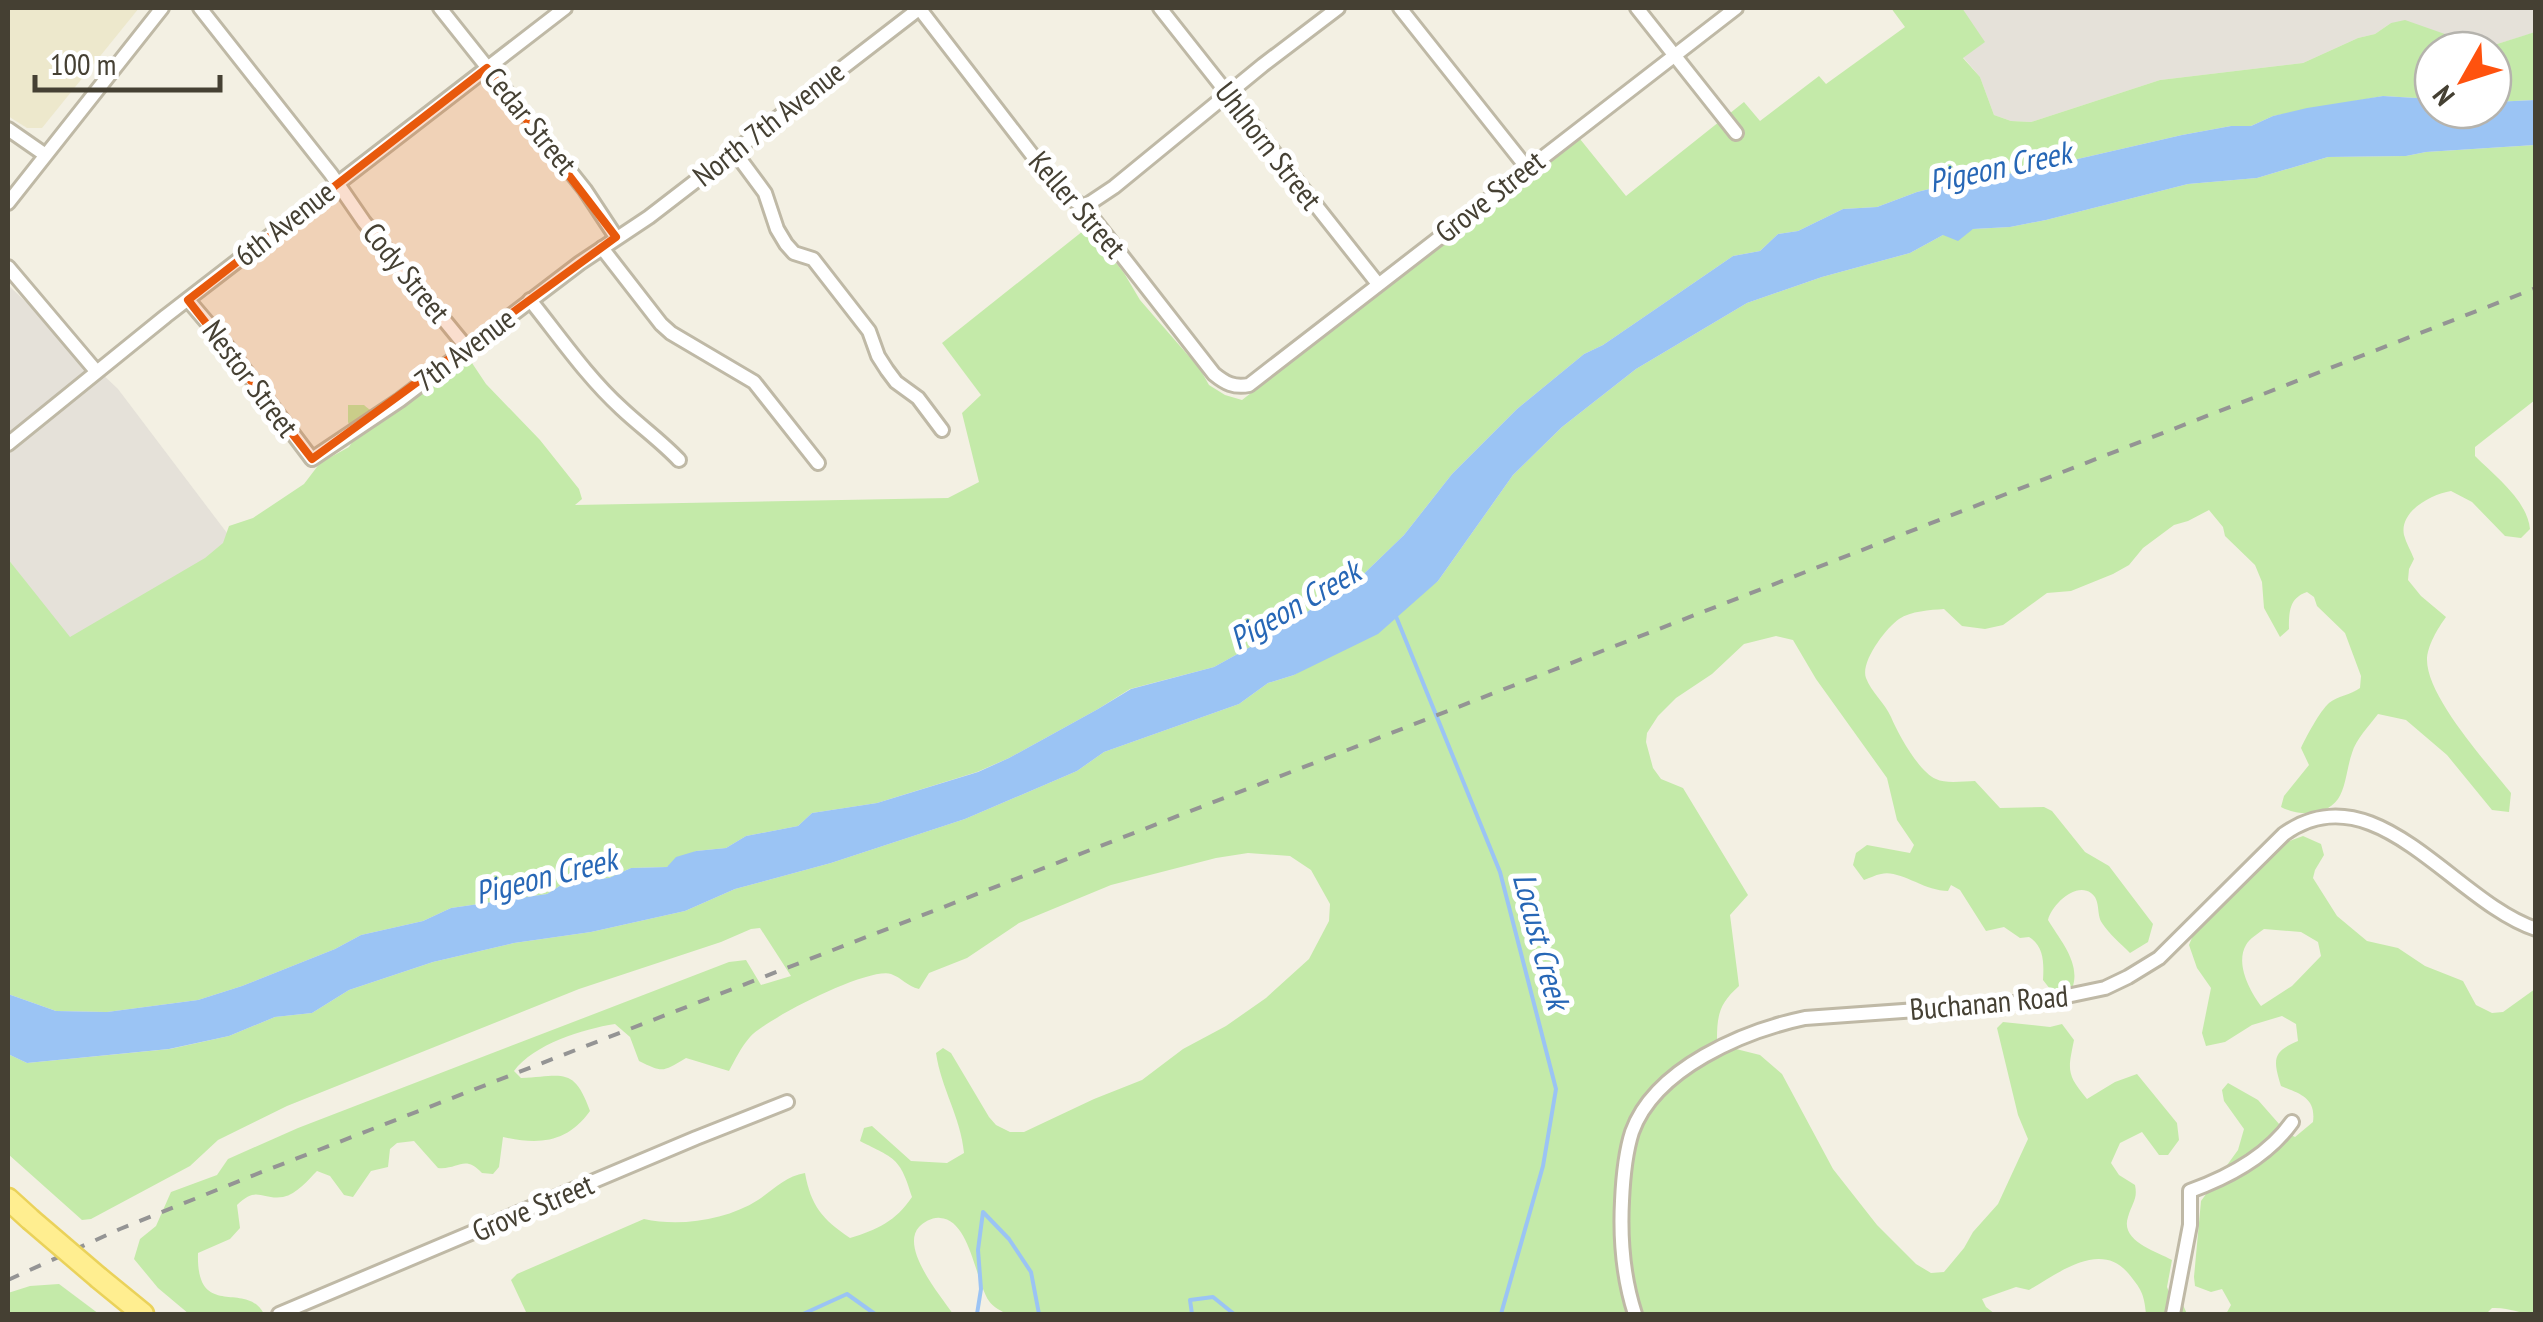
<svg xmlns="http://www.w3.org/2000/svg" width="2543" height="1322" font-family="'PT Sans Narrow',sans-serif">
<rect width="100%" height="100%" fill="#f3f0e3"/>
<g fill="#e5e1d9">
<path d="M1962 8H2535L2536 32 2494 45 2479 46 2391 23 2375 34 2358 38 2303 63 2160 80 2031 122 2011 121 1994 115 1980 77 1963 57Z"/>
<path d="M8 285 118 389 233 541 82 655 8 559Z"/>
</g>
<path fill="#ede8cc" d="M8 8H139L42 128H27L8 116Z"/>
<g fill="#c4eaa9" fill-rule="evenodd">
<path d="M1891 8H1962L1985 42 1963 58 1980 77 1994 115 2011 121 2031 122 2160 80 2303 63 2358 38 2375 34 2391 23 2405 20 2479 46 2494 45 2535 32V100L2493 102V50H2433V99L2383 96 2273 116 2251 126H2231L2182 135 2026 171 1966 180 1917 192 1877 207 1843 209 1798 231 1778 234 1760 251 1733 256 1603 345 1584 354 1517 409 1452 474 1404 535 1345 592 1310 610 1281 630 1214 667 1130 689 1098 709 1009 758 977 772 877 803 812 813 798 826 746 836 726 848 696 851 667 867 631 868 609 878 566 882 547 894 451 908 423 921 361 935 335 949 242 986 198 1000 107 1012 56 1011 8 994V559L70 637 205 558 223 543 229 526 253 518 304 484 320 463 349 447 355 437 348 422V405H364C390 431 420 390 440 374 449 368 460 364 470 360L486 384 540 440 579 489 582 499 575 505 948 498 979 482 962 413 981 395 942 343 1088 227 1124 273 1140 300 1200 369 1209 385 1225 395 1242 400 1580 139 1626 196 1744 102 1760 121 1819 76 1826 84 1905 27Z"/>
<path d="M2535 145V400L2475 447V456C2495 476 2527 500 2530 529L2521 538 2505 536 2472 502 2451 491C2432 494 2399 511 2404 535 2406 543 2411 551 2414 559L2409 569 2408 580 2421 596 2446 617C2438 628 2427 646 2427 660 2427 697 2487 763 2511 793L2509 812 2492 810 2447 755 2406 720 2378 714C2369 726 2356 739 2352 753 2347 767 2346 787 2338 799 2325 817 2298 816 2281 807L2284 796 2309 765 2301 748C2306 737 2320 711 2329 703 2337 696 2351 695 2360 688L2361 676 2345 633 2317 606 2314 597 2307 592C2289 598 2289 612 2289 629L2280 637 2264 608 2262 582 2255 565 2225 536 2223 527 2209 510 2188 521 2174 525 2143 548 2129 565 2113 574 2071 591 2047 593 2003 625 1985 629 1962 626 1944 609C1930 610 1911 611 1899 619 1886 628 1860 662 1866 678 1871 692 1885 703 1891 717 1898 734 1919 772 1936 779 1946 784 1964 781 1975 781L2000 808 2044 807 2052 811 2085 852 2109 866 2153 924 2148 942 2130 953C2121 944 2109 934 2102 923 2096 914 2101 900 2091 893 2075 882 2052 905 2048 920 2060 940 2080 962 2073 986L2060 990 2050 989 2043 980C2044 963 2044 946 2029 937L2020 938 2004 927 1986 931 1960 890 1951 885 1948 891C1924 891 1899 869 1881 874 1875 875 1870 878 1864 880L1853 865 1856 853 1867 845 1910 853 1914 845 1897 820 1887 778 1816 679 1793 640 1776 636 1744 644 1712 674 1676 698 1658 716 1647 733 1646 742 1653 768 1661 779 1683 788 1748 895 1730 915 1739 986C1720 1003 1717 1014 1717 1039L1724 1046 1760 1055 1782 1074 1833 1169 1877 1225 1916 1264 1931 1273 1944 1272 1964 1248 1973 1232 1998 1204 2028 1139 2018 1115 1997 1028 2003 1022 2050 1027 2062 1024 2074 1040C2068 1070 2066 1074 2087 1099L2115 1082 2137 1074 2177 1123 2179 1140 2168 1155H2159L2142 1132 2120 1143 2111 1163 2119 1175 2135 1185C2138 1199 2132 1203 2128 1217 2120 1241 2155 1251 2172 1260L2167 1287 2170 1295 2180 1298 2187 1314H2146C2144 1293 2141 1289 2128 1273 2100 1240 2057 1274 2029 1290L2016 1287 1982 1299 1986 1307 1995 1314H1008C1002 1312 993 1307 989 1301 976 1283 970 1219 940 1218 933 1217 924 1222 919 1227 900 1248 940 1295 953 1314H528L526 1312 511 1280 517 1274 644 1219C680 1227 727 1220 758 1200 773 1190 786 1176 805 1173 811 1206 822 1219 850 1238 877 1230 896 1221 912 1197 900 1157 895 1159 860 1141L864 1128 872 1126 911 1161 947 1163 964 1153C961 1118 941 1088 936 1053L943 1048 951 1053 989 1117 996 1125 1010 1132H1024L1094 1099 1142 1080 1183 1049 1226 1026 1266 998 1309 959 1329 921 1330 904 1311 870 1290 856 1248 853 1216 858 1111 885 1019 923 967 958 929 973 919 989C907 986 902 978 891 974 868 967 766 1019 750 1037 741 1047 735 1060 729 1071L686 1058C662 1072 664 1073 639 1061L630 1037 615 1024C583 1029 534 1044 514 1071L521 1078C563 1076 574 1066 590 1111 567 1143 539 1145 503 1137L499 1167 493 1174 482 1173C464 1154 459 1170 438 1168L414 1141 397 1143 390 1149 388 1167 371 1171 353 1197 344 1195 330 1176 317 1171C308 1180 297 1194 283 1197 261 1200 257 1185 237 1205L240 1228 230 1239 198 1253C196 1322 246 1279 264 1314H189L158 1288 134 1259 140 1239 156 1226 171 1192 217 1175 228 1159 298 1128 729 962 746 960 761 985 791 976 760 928 751 929 721 942 579 989 287 1106 218 1140 190 1166 91 1219 82 1220 8 1154V1054L27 1063 170 1049 229 1036 275 1017 312 1013 349 990 433 962 514 943 591 932 685 911 735 889 831 863 965 819 1077 771 1104 752 1239 704 1268 683 1294 675 1438 581 1513 475 1562 427 1636 369 1747 303 1822 277 1910 253 1943 235 1973 229 2010 227 2046 220 2188 184 2257 178 2328 157 2406 156 2426 152Z"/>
<path d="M2303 836 2321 844 2324 855 2315 870 2313 878 2337 916 2367 941 2398 948 2425 966 2463 981 2476 1005 2492 1013 2503 1012 2535 989V1314C2520 1314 2509 1307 2492 1308L2486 1314H2226L2231 1305 2222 1289 2211 1292 2195 1286 2194 1277 2201 1201 2238 1150 2244 1129 2224 1101 2222 1090 2228 1083 2258 1100 2287 1133 2295 1137 2313 1122C2316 1098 2301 1094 2281 1086 2273 1060 2272 1052 2298 1041L2296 1024 2282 1016 2252 1025 2225 1042 2206 1046 2202 1033 2211 988 2197 968 2189 945 2198 923 2228 900 2284 843ZM2264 929 2301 932 2318 942 2321 956 2292 986 2261 1006C2250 991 2235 964 2246 945 2249 939 2259 933 2264 929Z"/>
<path d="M59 1284 99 1314H8V1293L30 1286Z"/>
</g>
<path fill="#9bc4f4" d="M2383 96 2433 99V110H2493V102L2535 100V145L2426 152 2406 156 2328 157 2257 178 2188 184 2046 220 2010 227 1973 229 1958 241 1943 235 1910 253 1822 277 1747 303 1636 369 1562 427 1513 475 1438 581 1378 634 1294 675 1268 683 1239 704 1104 752 1077 771 965 819 831 863 735 889 685 911 591 932 514 943 433 962 349 990 312 1013 275 1017 229 1036 169 1049 27 1063 8 1054V994L56 1011 107 1012 198 1000 242 986 335 949 361 935 423 921 451 908 547 894 566 882 609 878 631 868 667 867 676 857 696 851 726 848 746 836 798 826 812 813 877 803 978 772 1009 758 1098 709 1131 689 1214 667 1281 630 1310 610 1345 592 1404 535 1452 474 1517 409 1584 354 1603 345 1733 256 1760 251 1778 234 1798 231 1843 209 1877 207 1917 192 1966 180 2026 171 2182 135 2231 126H2251L2273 116 2307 108Z"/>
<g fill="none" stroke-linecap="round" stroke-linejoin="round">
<g stroke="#9bc4f4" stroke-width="4">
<path d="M1395 614 1500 872 1556 1089 1543 1166 1501 1314"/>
<path d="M803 1314 847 1294 875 1314"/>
<path d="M977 1314 981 1289 978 1250 983 1212 1009 1239 1031 1272 1039 1314"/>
<path d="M1192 1314 1190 1300 1213 1297 1234 1314"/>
</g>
<g stroke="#bfb9a6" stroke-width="18">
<g id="minor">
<path d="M200 8 331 174 364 222 467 348"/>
<path d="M440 8 585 190 616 237"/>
<path d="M919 8 1033 156 1067 196 1084 207 1214 374C1225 383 1234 388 1249 385L1736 8"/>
<path d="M1160 8 1378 284"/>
<path d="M1400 8 1527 168"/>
<path d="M1637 8 1736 133"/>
<path d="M8 129 44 154"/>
<path d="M734 151 765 193 777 229 786 244 794 253 813 259 869 331 878 356 887 370 896 382 918 398 942 430"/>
<path d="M8 203 162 8"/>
<path d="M1084 207 1114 187 1263 65 1338 8"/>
<path d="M602 248 661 324 671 333 754 382 818 463"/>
<path d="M8 267 96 371"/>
<path d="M188 300 222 340 312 459 400 400 580 263 649 217 920 8"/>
<path d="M530 300C559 336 587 377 621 408 640 426 661 441 679 460"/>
<path d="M8 444 166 316 565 8"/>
<path d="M279 1314 696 1138 787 1102"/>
<path d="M1635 1314C1623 1277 1620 1240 1622 1201 1623 1178 1625 1154 1632 1132 1655 1068 1744 1031 1805 1018L2043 1001 2105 988 2128 977 2159 958 2284 834C2375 769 2454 902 2536 929"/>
<path d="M2173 1314 2190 1225V1191C2229 1177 2268 1156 2292 1122"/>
</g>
</g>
<g stroke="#ead25a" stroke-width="25">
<g id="primary">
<path d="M8 1199 30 1219"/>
<path d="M99 1278 143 1314"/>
</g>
</g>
<use href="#minor" stroke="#fff" stroke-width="12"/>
<use href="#primary" stroke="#ffee90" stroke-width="20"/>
<path stroke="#949494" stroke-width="4" stroke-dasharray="12 12" stroke-linecap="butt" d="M8 1280 120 1229 249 1177 2536 288"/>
<g stroke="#ead25a" stroke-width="25" stroke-linecap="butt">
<path id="primary-bridge" d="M30 1219 99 1278"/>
</g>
<use href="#primary-bridge" stroke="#ffee90" stroke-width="20"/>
</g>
<path fill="#e8590c" fill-opacity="0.2" stroke="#e8590c" stroke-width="8" stroke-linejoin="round" d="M487 68 616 237 312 459 188 300Z"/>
<g text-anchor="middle" stroke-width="10" stroke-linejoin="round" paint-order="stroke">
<g font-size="30" fill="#454033" stroke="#fff">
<text transform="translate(530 121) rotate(51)" y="10">Cedar Street</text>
<text transform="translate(769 124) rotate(-38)" y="10">North 7th Avenue</text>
<text transform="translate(1268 146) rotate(52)" y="10">Uhlhorn Street</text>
<text transform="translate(1490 197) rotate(-38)" y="10">Grove Street</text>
<text transform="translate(1077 205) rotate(49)" y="10">Keller Street</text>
<text transform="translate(285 224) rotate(-38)" y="10">6th Avenue</text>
<text transform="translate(406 273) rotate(51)" y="10">Cody Street</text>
<text transform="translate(465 350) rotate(-37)" y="10">7th Avenue</text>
<text transform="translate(250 379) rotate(53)" y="10">Nestor Street</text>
<text transform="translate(1989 1003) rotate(-5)" y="10">Buchanan Road</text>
<text transform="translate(533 1208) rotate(-23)" y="10">Grove Street</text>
</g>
<g font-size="32" font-style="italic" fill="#2767b6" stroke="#fff">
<text transform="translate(2000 167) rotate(-12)" y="11">Pigeon Creek</text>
<text transform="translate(1295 605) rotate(-30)" y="11">Pigeon Creek</text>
<text transform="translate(546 876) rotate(-14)" y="11">Pigeon Creek</text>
<text transform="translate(1541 941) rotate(75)" y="11">Locust Creek</text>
</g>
</g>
<rect width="2543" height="1322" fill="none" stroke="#454033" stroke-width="20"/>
<g transform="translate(2463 80) rotate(231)"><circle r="48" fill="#ffffff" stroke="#b5b3ad" stroke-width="2.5"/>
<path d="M0-8L18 38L0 25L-18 38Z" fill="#ff520e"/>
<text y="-15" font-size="28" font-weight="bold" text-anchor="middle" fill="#454033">N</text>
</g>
<path d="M35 75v15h185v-15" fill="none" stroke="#454033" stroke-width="5"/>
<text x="50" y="75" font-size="30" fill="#454033" stroke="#ffffff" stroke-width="8" paint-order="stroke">100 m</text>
</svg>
